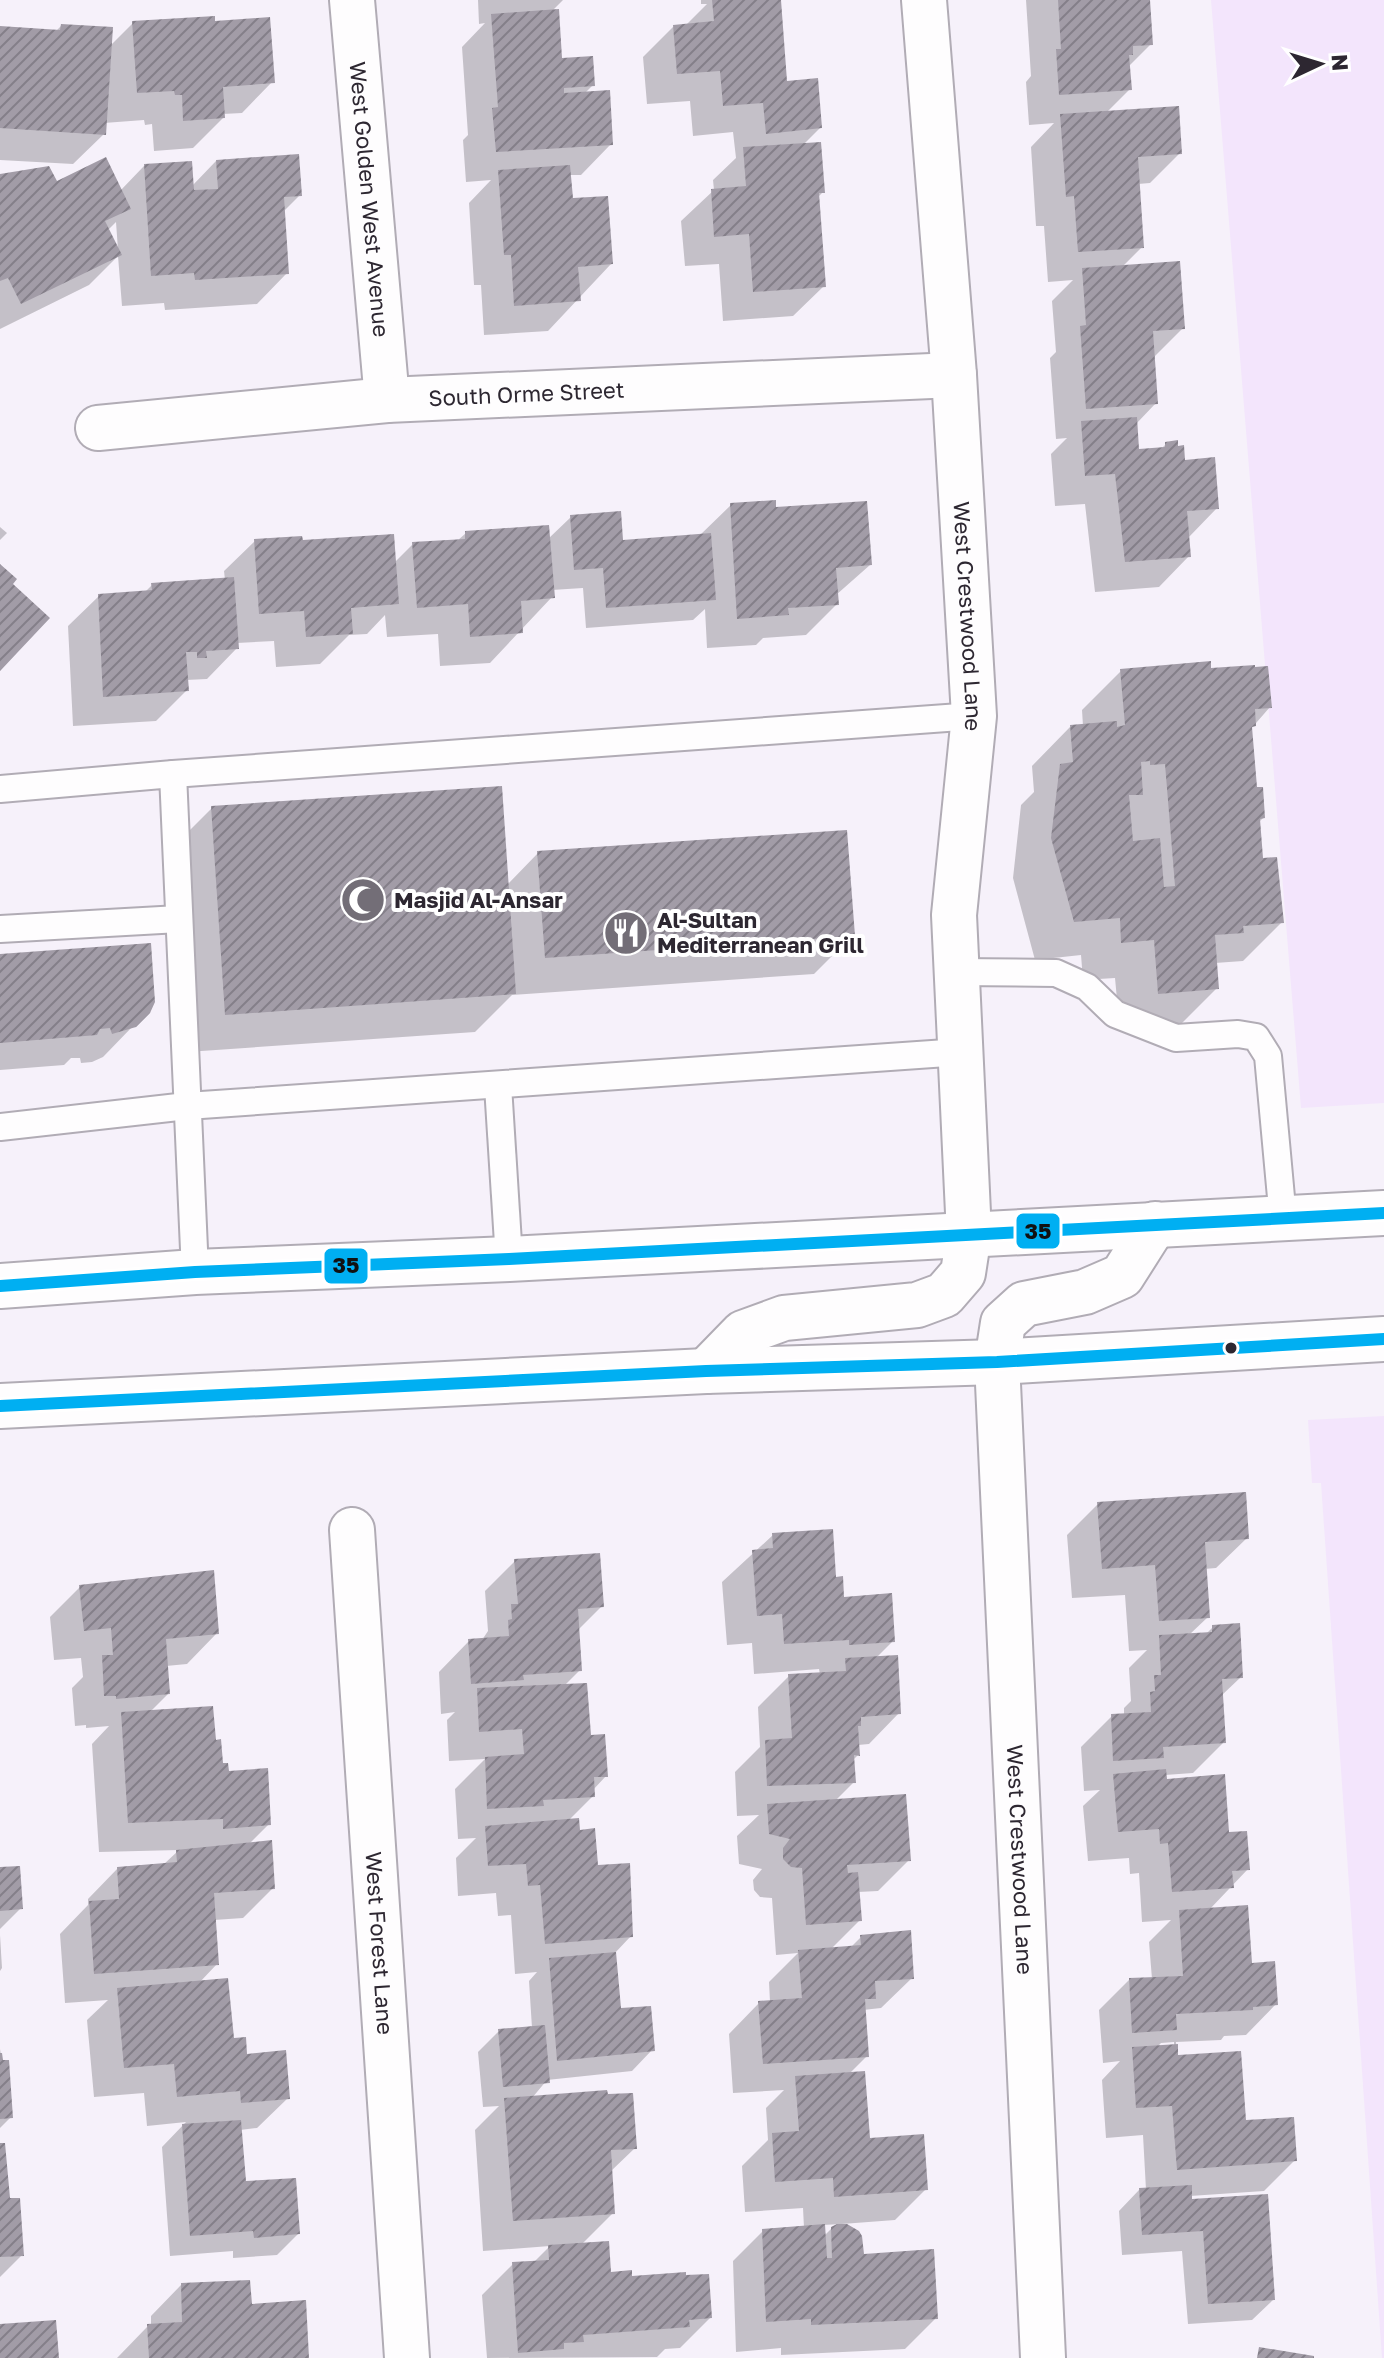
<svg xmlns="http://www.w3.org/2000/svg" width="1384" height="2358" font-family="'Golos Text',sans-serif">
<defs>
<pattern id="building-hatch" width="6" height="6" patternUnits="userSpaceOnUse" patternTransform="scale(2)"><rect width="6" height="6" fill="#a29ca7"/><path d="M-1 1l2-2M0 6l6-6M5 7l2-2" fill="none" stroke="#847f89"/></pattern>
</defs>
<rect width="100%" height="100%" fill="#f6f1fa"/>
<g fill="#f3e5fc">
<path d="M1211 0H1384V1103L1301 1108Z"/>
<path d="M1384 1416V2358H1382L1321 1483H1312L1308 1420Z"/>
</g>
<g fill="#0003" fill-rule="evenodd">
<path d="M478 0H563L551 12 560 60 593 85 585 93 611 144 581 175H569L571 200 611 264 548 331 484 335 481 285H474L469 203 491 180 466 182 463 140 468 135 462 47 485 23 479 24Z"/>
<path d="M701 0H779L785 83 820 128 803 145 823 192 818 197 824 286 793 316 723 321 719 264 685 266 681 221 714 190 713 180 736 158 733 132 693 136 690 101 647 104 643 57 673 27 685 26 707 4H701Z"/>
<path d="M1026 0H1147L1151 44 1128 67 1130 89 1106 113 1180 153 1150 183 1138 184 1142 247 1122 267 1183 328 1153 358 1156 403 1136 424 1137 451 1161 449 1166 444 1217 508 1188 538 1189 556 1159 587 1095 592 1085 504 1055 506 1051 454 1067 438 1056 439 1050 358 1056 352 1052 301 1073 280 1048 282 1044 226H1036L1031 147 1054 123 1029 125 1026 82 1031 76Z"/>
<path d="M133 23H214L272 82 242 113 223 114V118L193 148 154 151 152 124 145 125 144 120 104 123V134L73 164 0 160V28L56 31 61 26 109 47Z"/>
<path d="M216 161 300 195 283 212 287 273 257 304 165 310 164 303 122 306 118 256 89 285 0 329V174L56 184 120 191 144 166 192 186ZM116 222 118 250 108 230Z"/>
<path d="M731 505 774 509 870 565 836 595 837 604 806 635 763 638 756 645 707 648 705 609 693 620 586 628 583 588 552 590V597L490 663 440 666 438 634 387 637 385 615 367 634 349 635 320 664 276 667 274 641 237 643V648L207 679 186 680 187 690 156 721 73 726 68 626 99 596 145 592 152 585 225 580 224 571 255 541 301 542 394 563 413 544 457 541 466 533 548 539 571 517 621 542 699 536Z"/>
<path d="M0 527 7 533 0 540Z"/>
<path d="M1209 670 1270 707 1250 730 1255 789 1263 818 1258 823 1261 860 1282 922 1243 961 1215 963 1217 988 1178 1027 1120 1032 1115 978 1083 980 1081 955 1035 960 1013 878 1021 805 1034 792 1032 766 1070 727 1083 726 1082 710 1121 671Z"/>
<path d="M212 808 507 885 538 853 853 935 814 974 512 995 475 1032 187 1052 173 847Z"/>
<path d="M0 956 134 1025 103 1057 92 1062 81 1063 80 1058H71L64 1065 0 1070Z"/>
<path d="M1098 1504 1247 1538 1216 1568 1204 1569 1208 1617 1189 1635H1205L1213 1627 1241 1677 1221 1696 1224 1742 1193 1773 1165 1775V1781L1227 1834 1248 1869 1209 1910 1276 2004 1246 2035 1224 2036 1221 2040 1176 2042 1177 2057 1244 2122 1295 2160 1264 2191 1190 2196 1191 2201 1273 2300 1252 2320 1188 2324 1182 2251 1122 2255 1119 2211 1139 2190H1146L1143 2135 1106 2138 1102 2080 1120 2061 1103 2063 1099 2010 1129 1980 1152 1979 1149 1942 1171 1920 1142 1922 1139 1873 1130 1874 1129 1858 1088 1861 1083 1806 1100 1790 1084 1791 1081 1747 1112 1716 1124 1715V1708L1131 1701 1129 1668 1147 1650 1129 1651 1125 1595 1072 1598 1067 1535ZM1174 2042V2046L1157 2047 1161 2043Z"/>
<path d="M773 1535 834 1579 843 1599 893 1641 875 1659 899 1713 869 1744 858 1745V1755L852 1761 854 1782 835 1801 909 1860 878 1891 858 1892 860 1920 831 1949 850 1948 861 1937 912 1978 881 2008 863 2010 867 2056 849 2074 868 2140 926 2189 895 2220 842 2224 857 2232 862 2256 936 2318 905 2349 781 2355V2348L736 2352 733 2261 763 2231 804 2228 803 2208 745 2212 742 2166 768 2140 766 2108 784 2090 733 2093 729 2034 759 2003 770 2002 769 1982 798 1953 776 1955 772 1898 760 1897 754 1890 753 1880 762 1869 739 1864 737 1836 759 1815 737 1816 735 1772 760 1747 758 1707 789 1676 820 1675 819 1669 754 1674 752 1643 727 1645 722 1582ZM841 2224 832 2228 824 2236 823 2225Z"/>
<path d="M515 1561 602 1606 577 1631 580 1670 564 1686 606 1776 593 1790V1796L568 1821 578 1832 631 1936 614 1954 619 2010 652 2050 632 2071 547 2080 532 2098 635 2148 610 2172 613 2213 581 2245 609 2274 630 2278 710 2318 680 2348 665 2349 657 2357 487 2358 482 2295 513 2264 533 2263 550 2246 483 2251 475 2130 499 2106 483 2107 478 2052 499 2031 532 2028 529 1981 537 1972 515 1974 511 1915 498 1916 496 1893 458 1896 456 1858 476 1838 458 1839 455 1789 485 1759 449 1761 447 1720 455 1712 441 1714 439 1672 469 1641 482 1640 488 1631 485 1591Z"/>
<path d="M80 1587 217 1633 187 1664 166 1666 168 1694 150 1712 214 1742 221 1765 269 1824 249 1844 273 1888 243 1918 214 1920 217 1964 199 1983 232 2040 288 2098 257 2128 240 2130 244 2183 298 2234 277 2255 233 2258V2251L170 2256 162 2147 186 2122 147 2126 144 2093 94 2097 87 2020 108 2000 65 2003 60 1934 88 1905V1899L118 1868 163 1865 179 1850 99 1852 92 1744 109 1726 86 1728V1725L75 1726 72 1688 83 1677 81 1658 54 1660 50 1617Z"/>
<path d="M0 1869 21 1908 0 1929Z"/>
<path d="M0 1935 2 1968 0 1971Z"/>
<path d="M0 2049 11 2117 0 2128Z"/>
<path d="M0 2145 8 2201 22 2255 0 2277Z"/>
<path d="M181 2285 250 2306 307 2358H117L148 2326H151V2316Z"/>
</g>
<g fill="url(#building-hatch)" fill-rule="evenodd">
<path d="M712 0H781L787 81 818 78 822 128 766 134 763 103 723 106 720 71 677 74 673 25 714 21Z"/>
<path d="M1058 0H1150L1153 45 1133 46V55H1129L1132 90 1059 95 1056 49H1061Z"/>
<path d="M559 9 562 58 593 56 595 86 564 88V93L610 90 613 145 496 152 492 108 498 107 491 14Z"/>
<path d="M215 16V21L270 17 275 83 223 87 225 118 183 121 182 95H175L174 91 137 93 132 21Z"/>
<path d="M61 24 113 27 106 135 0 128V26L60 30Z"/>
<path d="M1179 106 1182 154 1138 157 1144 248 1078 252 1074 196 1066 197 1060 114Z"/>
<path d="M821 142 825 193H819L826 287 753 292 749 234 714 237 711 189 746 186 743 147Z"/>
<path d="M299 154 302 196 284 197 289 274 195 280 194 273 151 276 144 164 192 161 194 190 218 189 216 160Z"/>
<path d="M106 157 131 209 105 221 122 255 21 304 8 278 0 281V174L49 166 57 181Z"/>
<path d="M570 165 573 198 608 196 613 264 578 267 581 301 514 306 511 255H504L498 170Z"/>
<path d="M1180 261 1185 329 1153 331 1158 404 1086 409 1080 326 1086 325 1082 268Z"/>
<path d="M1137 417 1139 449 1165 447V442L1178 440V446L1184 445 1185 460 1215 457 1219 509 1187 511 1191 557 1125 562 1115 474 1085 476 1081 421Z"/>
<path d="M776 500V507L867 501 872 565 836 568 839 605 788 608 789 615 737 619 730 503Z"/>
<path d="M621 511 623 540 711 533 716 600 606 608 603 568 574 570 570 515Z"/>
<path d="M549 525 555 598 521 601 523 633 470 637 468 604 417 608 412 542 465 539V531Z"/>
<path d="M394 534 399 604 351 608 353 634 306 637 304 611 259 614 254 539 302 536 303 540Z"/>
<path d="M0 564 17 579 13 584 50 618 0 671Z"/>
<path d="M234 577 239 649 206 651 207 658H197V652H186L189 691 103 697 98 594 152 590 151 583Z"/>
<path d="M1211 661V668L1255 665V667L1268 666 1272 708 1255 709 1256 726 1252 727 1257 787H1263L1265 818 1260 819 1263 858 1277 857 1284 923 1243 926 1244 933 1215 935 1219 989 1158 994 1154 940 1121 943 1120 918 1074 922 1051 838 1060 764 1073 762 1070 725 1117 721V727L1125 725 1120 669ZM1150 761V765L1165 764 1175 886 1164 887 1160 838 1133 841 1129 795H1143L1141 762Z"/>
<path d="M502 786 516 994 225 1015 211 806Z"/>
<path d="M847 830 855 936 545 958 537 851Z"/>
<path d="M151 943 155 1002 150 1013 136 1027 112 1034 110 1028 100 1029 97 1035 0 1043V954Z"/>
<path d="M1246 1492 1249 1539 1205 1542 1210 1618 1159 1621 1155 1565 1102 1569 1097 1502Z"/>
<path d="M833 1529 836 1577 843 1576 844 1597 892 1593 895 1642 849 1645V1640L784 1644 782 1614 757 1616 752 1550 773 1548 772 1533Z"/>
<path d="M600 1553 604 1607 578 1609 582 1671 523 1675 524 1680 471 1684 468 1639 509 1636 508 1620 512 1619 511 1604H518L514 1559Z"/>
<path d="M214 1570 219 1634 166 1639 170 1694 116 1699V1696H104L102 1655H113L111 1628 84 1631 79 1585Z"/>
<path d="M1240 1623 1243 1678 1222 1679 1226 1743 1163 1747 1164 1758 1113 1761 1111 1714 1151 1712 1150 1692 1155 1691 1154 1675H1161L1159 1635 1212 1632V1625Z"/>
<path d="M898 1655 901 1714 861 1717V1726H858L860 1756 854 1755 856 1783 767 1786 765 1740 792 1738 788 1674 846 1671 845 1658Z"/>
<path d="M587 1683 591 1735 605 1734 608 1777H594L595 1797 543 1800 544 1806 487 1809 485 1757 524 1754 522 1729 479 1732 477 1688Z"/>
<path d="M213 1706 216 1740 221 1739 223 1763H228L229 1771 268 1768 271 1825 223 1829V1819L128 1823 121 1712Z"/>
<path d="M1166 1769 1167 1779 1225 1774 1229 1832 1247 1831 1250 1870 1232 1871 1234 1888 1172 1892 1168 1843 1160 1844 1159 1829 1118 1832 1113 1774Z"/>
<path d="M906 1794 911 1861 847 1865 848 1873 858 1872 862 1921 806 1925 802 1868 791 1867 783 1859V1848L790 1839 769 1834 767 1804Z"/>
<path d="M579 1818 580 1830 595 1828 598 1865 630 1863 633 1937 545 1944 540 1885 528 1886 526 1864 488 1866 485 1826Z"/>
<path d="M272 1840 275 1889 214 1893 219 1965 94 1974 89 1901 119 1899 117 1867 177 1862 176 1850Z"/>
<path d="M20 1866 23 1909 0 1911V1867Z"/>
<path d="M1248 1905 1252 1963 1275 1961 1278 2005 1253 2007V2010L1176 2014 1177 2030 1132 2033 1129 1978 1183 1976 1179 1910Z"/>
<path d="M911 1930 914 1979 875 1981 876 1999H865L869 2057 763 2064 758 2001 802 1998 798 1950 861 1945 860 1935Z"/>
<path d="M616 1952 621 2008 651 2006 655 2051 557 2061 549 1958Z"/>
<path d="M228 1978 234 2038 246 2037 247 2054 286 2050 290 2099 241 2103 240 2091 177 2097 174 2064 124 2068 117 1988Z"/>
<path d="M545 2025 550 2083 503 2087 498 2029Z"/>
<path d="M1178 2044V2055L1241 2051 1246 2120 1294 2117 1297 2161 1177 2170 1172 2106 1136 2108 1132 2047Z"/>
<path d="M0 2053H2L3 2060H9L13 2118 0 2119Z"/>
<path d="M865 2071 870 2138 924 2134 928 2190 834 2197 833 2178 775 2182 772 2133 799 2131 795 2076Z"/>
<path d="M607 2090 608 2094 633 2093 637 2149 611 2150 615 2214 513 2221 504 2098Z"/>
<path d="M241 2120 246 2181 296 2178 300 2234 254 2238 253 2231 190 2236 182 2124Z"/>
<path d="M0 2143H5L10 2198H20L24 2256 0 2257Z"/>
<path d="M1192 2185V2199L1268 2194 1275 2300 1208 2304 1203 2231 1142 2235 1139 2188Z"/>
<path d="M825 2224 827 2258H832L831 2227 837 2224H847L859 2231 862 2236 864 2254 934 2249 938 2319 811 2325V2319L766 2322 762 2229Z"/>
<path d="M609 2241 611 2272 632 2270V2276L686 2272V2275L709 2274 712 2318 689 2320 690 2327 583 2335 584 2342 564 2343V2349L518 2353 512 2262 549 2260 548 2245Z"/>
<path d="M250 2280 252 2304 306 2300 309 2358H149L147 2324 182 2322 181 2283Z"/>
<path d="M56 2320 59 2358H0V2324Z"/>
<path d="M1259 2347 1314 2356V2358H1257Z"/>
</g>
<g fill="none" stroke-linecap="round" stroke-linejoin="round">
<g stroke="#b1acb5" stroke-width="30">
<g id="lane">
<path d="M173 774 974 716"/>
<path d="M0 789 173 774 195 1272"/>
<path d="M0 929 179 919"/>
<path d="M955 972 1056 973 1087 987 1115 1014 1176 1038 1238 1034 1256 1037 1268 1056 1283 1219"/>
<path d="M498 1086 509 1259"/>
<path d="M0 1127 187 1106 961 1052"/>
</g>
</g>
<g stroke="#b1acb5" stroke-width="48">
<g id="street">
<path id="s1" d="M352 0 387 400"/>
<path id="s2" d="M924 0 954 375 974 716 954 915 969 1234"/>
<path id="s3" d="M98 428 387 400 954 375"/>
<path id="s4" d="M997 1362 1043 2358"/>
<path id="s5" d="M352 1530 407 2358"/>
</g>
</g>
<g stroke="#b1acb5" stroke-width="48">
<g id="primary">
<path d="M0 1286 195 1272 509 1259 1384 1213"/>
<path d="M997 1362 1003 1323 1024 1304 1085 1292 1122 1276 1155 1224"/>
<path d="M706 1371 743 1333 784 1318 917 1305 944 1295 963 1273 969 1234"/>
<path d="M0 1406 706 1371 997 1362 1384 1339"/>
</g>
</g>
<use href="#lane" stroke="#fefdfe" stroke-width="26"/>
<use href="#street" stroke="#fefdfe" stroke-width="44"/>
<use href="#primary" stroke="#fefdfe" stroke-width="44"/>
<g stroke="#fff" stroke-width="18">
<g id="bus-1">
<path d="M0 1286 195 1272 509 1259 1384 1213"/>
<path d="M0 1406 706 1371 997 1362 1384 1339"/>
</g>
</g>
<use href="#bus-1" stroke="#00aff2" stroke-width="12"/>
</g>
<defs>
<g id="mosque-disc" transform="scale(2.3)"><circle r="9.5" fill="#736e77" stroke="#fff"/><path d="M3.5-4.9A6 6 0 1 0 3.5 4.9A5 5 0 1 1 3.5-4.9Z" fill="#fff"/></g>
<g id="restaurant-disc" transform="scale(2.3)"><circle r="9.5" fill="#736e77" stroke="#fff"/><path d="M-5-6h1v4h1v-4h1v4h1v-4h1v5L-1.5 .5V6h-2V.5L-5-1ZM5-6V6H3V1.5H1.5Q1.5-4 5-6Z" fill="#fff"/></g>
</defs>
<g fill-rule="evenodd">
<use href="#mosque-disc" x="363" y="900"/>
<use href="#restaurant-disc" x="626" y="933"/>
</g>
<circle fill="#2d2731" stroke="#fff" stroke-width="3" cx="1231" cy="1348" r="7"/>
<g text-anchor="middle" stroke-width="8" stroke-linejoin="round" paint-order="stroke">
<g font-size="22" fill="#2d2731" stroke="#fff">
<text dy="8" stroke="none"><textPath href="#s1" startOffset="200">West Golden West Avenue</textPath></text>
<text dy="8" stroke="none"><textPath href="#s3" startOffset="430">South Orme Street</textPath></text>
<text dy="8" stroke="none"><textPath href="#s2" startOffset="618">West Crestwood Lane</textPath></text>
<text dy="8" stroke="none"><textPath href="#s4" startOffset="498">West Crestwood Lane</textPath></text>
<text dy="8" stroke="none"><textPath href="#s5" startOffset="414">West Forest Lane</textPath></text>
</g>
<g font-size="22" font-weight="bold" fill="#2d2731" stroke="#fff" text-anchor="start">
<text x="394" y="908">Masjid Al-Ansar</text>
<text x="657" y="928">Al-Sultan<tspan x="657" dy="25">Mediterranean Grill</tspan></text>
</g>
</g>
<g stroke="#fff" stroke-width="3">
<rect x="1015" y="1212" width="46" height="38" rx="8" fill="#00aff2"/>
<rect x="323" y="1247" width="46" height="38" rx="8" fill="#00aff2"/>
</g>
<g font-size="22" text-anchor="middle" font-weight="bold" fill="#111">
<text x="1038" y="1239">35</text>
<text x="346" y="1273">35</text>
</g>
<g transform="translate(1320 64) rotate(86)" stroke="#ffffff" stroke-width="6" paint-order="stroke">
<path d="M0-6L14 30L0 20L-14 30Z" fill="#2d2731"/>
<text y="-12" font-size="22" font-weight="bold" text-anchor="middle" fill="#2d2731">N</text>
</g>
</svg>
